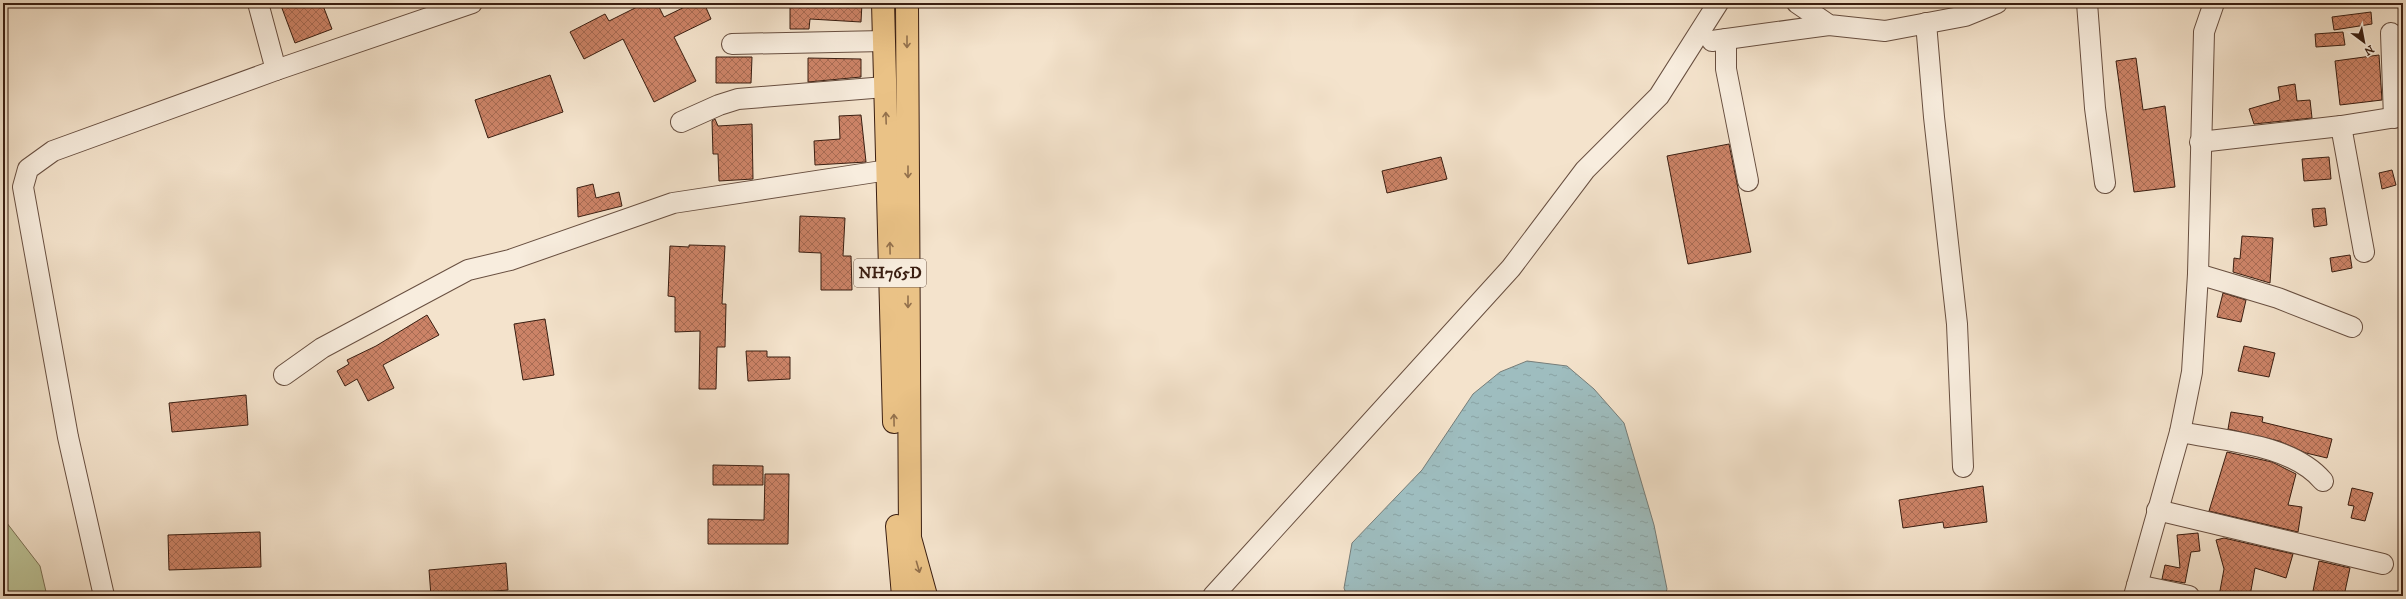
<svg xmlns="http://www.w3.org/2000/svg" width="2406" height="599" font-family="'IM FELL DW Pica',serif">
<defs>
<pattern id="water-ripples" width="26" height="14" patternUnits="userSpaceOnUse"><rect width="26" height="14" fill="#9ebdbf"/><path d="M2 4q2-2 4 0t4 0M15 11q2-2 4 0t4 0" fill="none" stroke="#89a2a3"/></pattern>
<pattern id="building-cross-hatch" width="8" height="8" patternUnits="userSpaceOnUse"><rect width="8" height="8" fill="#cc8367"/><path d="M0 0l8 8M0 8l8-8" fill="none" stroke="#a76b53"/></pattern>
</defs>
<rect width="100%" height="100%" fill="#f4e3cc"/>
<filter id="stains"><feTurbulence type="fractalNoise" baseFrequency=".005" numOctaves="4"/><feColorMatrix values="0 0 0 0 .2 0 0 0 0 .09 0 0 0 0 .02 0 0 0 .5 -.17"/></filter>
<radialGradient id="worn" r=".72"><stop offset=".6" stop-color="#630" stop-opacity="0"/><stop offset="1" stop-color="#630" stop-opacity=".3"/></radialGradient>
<!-- garden -->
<path fill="#bcc397" stroke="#7b7054" d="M3,518L40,566L47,596H3Z"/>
<!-- water -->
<path fill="url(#water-ripples)" stroke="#767d79" d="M1527,361L1567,366L1594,389L1624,423L1654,525L1667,589L1665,596H1347L1344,588L1352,543L1422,470L1473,394L1500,372Z"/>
<!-- building -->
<g fill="url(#building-cross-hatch)" stroke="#3a1e11">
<path d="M280,3H322L332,29L295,43Z"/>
<path d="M645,3H657L664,17L693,3H704L711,19L674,37L696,81L654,102L623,39L584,59L570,32L605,14L609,21Z"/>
<path d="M790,3H862L861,22L810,19L809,29H790Z"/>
<path d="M2371,12L2372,24L2334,30L2332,17Z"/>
<path d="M2343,32L2345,45L2316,47L2315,34Z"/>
<path d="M2379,55L2382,100L2340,105L2335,61Z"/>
<path d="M716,57H752L751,83H716Z"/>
<path d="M808,58L861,59V77L808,82Z"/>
<path d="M2136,58L2143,110L2165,106L2175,187L2134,192L2116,61Z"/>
<path d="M550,75L563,112L488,138L475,100Z"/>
<path d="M2295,84L2297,101L2310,100L2312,118L2254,124L2249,109L2280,100L2278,87Z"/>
<path d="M861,115L866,162L815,165L814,141L840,139L839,116Z"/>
<path d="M715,119L718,126L752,124L753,179L719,181L718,154H713L712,121Z"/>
<path d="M1729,144L1751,252L1688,264L1667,156Z"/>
<path d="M1441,157L1447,179L1387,193L1382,171Z"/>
<path d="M2329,157L2331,179L2304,181L2302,159Z"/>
<path d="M2392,170L2396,185L2382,189L2379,173Z"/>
<path d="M593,184L596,198L619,192L622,206L578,217L577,188Z"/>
<path d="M2325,208L2327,225L2314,227L2312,209Z"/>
<path d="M800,216L845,218L843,256H851L852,290H821V253L799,252Z"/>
<path d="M2242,236L2273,238L2270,283L2233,272L2234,258L2240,259Z"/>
<path d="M689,245L725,246L722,304H726L725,347H717L716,389H699L700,331L675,332V297L668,296L670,246L689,247Z"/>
<path d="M2350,255L2352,268L2332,272L2330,258Z"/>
<path d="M2223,293L2246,300L2241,322L2217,317Z"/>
<path d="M427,315L439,335L383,365L394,388L368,401L357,379L345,386L337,371L349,364L347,360L376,346Z"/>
<path d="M545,319L554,375L523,380L514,324Z"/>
<path d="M2244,346L2275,353L2269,377L2238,371Z"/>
<path d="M746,351H767V357H790V379L748,381Z"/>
<path d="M246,395L248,425L172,432L169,403Z"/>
<path d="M2231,412L2263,417L2262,422L2332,439L2327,458L2306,453L2279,441L2228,429Z"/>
<path d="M2227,452L2272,462L2296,474L2288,505L2302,507L2298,532L2209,511Z"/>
<path d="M713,465L763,466V485H713Z"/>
<path d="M765,474H789L788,544H708V519L764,520Z"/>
<path d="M1983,486L1987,522L1944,528L1943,522L1903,528L1899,500Z"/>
<path d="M2352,488L2373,493L2365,521L2351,518L2354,506L2348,505Z"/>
<path d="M260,532L261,567L169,570L168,535Z"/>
<path d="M2198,533L2200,551L2191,552L2185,583L2162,579L2165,565L2180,568L2177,535Z"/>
<path d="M2224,538L2293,554L2286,578L2255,568L2250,596H2219L2224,569L2216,540Z"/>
<path d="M2319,561L2350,568L2344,596H2312Z"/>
<path d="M506,563L508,590L431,596L429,570Z"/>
</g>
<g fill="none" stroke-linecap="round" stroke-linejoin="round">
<defs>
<g id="minor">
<path d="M258,3L276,70"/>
<path d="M1797,3L1829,25L1885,31L1965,16L1997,3"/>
<path d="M2087,3L2095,108L2105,183"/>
<path d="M1926,23L1934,117L1957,324L1963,467"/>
<path d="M2391,33L2394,118"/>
<path d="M1726,39V69L1748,181"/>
<path d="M1712,41L1829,25"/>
<path d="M732,44L884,41"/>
<path d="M681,122L719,105L738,99L885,87"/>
<path d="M2341,126L2364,252"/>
<path d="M2200,142L2341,126L2403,116"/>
<path d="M2198,274L2278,298L2352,327"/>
<path d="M284,375L322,348L468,270L510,260L673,203L888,170"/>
<path d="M2180,432C2225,441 2292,444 2323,481"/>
<path d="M2157,510L2383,564"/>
<path d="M2137,585L2189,596"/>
<path d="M104,596L68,437L23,187L28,169L53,151L276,70L472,3"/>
<path d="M1213,596L1511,268L1585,170L1659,96L1718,3"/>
<path d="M2134,596L2180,432L2192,372L2198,274L2204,32L2214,3"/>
</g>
<g id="trunk">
<path d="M883,3L894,422"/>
<path d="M907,3L910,538L926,596"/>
<path d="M897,526L903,596"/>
</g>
</defs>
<!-- minor casing -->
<use href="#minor" stroke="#684f40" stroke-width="22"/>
<!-- trunk casing -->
<use href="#trunk" stroke="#3a1e11" stroke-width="24"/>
<!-- minor -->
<use href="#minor" stroke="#f8edde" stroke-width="20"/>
<!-- trunk -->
<use href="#trunk" stroke="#eac286" stroke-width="22"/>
</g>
<!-- one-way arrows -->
<defs><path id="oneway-shaft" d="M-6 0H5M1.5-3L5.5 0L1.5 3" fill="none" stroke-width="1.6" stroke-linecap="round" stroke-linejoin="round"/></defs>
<g stroke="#92704c">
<use href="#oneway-shaft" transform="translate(907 42) rotate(90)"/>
<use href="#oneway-shaft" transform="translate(886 118) rotate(-92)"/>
<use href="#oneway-shaft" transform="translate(908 172) rotate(90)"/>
<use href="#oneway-shaft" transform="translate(890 248) rotate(-91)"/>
<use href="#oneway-shaft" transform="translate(908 302) rotate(90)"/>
<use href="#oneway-shaft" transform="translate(894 420) rotate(-91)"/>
<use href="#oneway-shaft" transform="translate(918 567) rotate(74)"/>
</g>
<g text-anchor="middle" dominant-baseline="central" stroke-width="3" stroke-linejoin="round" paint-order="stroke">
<!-- shield labels -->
<rect fill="#f8edde" stroke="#735c4e" stroke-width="1" x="854" y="259" width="72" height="28" rx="3"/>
<g font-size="16" font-weight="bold" fill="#3a1e11">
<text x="890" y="273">NH765D</text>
</g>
</g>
<!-- margin -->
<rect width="2406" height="599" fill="none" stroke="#f4e3cc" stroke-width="16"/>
<rect x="4" y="4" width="2398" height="591" fill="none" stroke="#3a1e11" stroke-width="2"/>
<rect x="8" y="8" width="2390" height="583" fill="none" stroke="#3a1e11"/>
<!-- north arrow -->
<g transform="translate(2364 42) rotate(148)" stroke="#f8edde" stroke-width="3" paint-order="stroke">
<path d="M0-3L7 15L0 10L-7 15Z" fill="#3a1e11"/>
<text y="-6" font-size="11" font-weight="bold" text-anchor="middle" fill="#3a1e11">N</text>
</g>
<rect width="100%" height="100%" filter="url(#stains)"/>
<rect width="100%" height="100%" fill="url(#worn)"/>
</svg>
